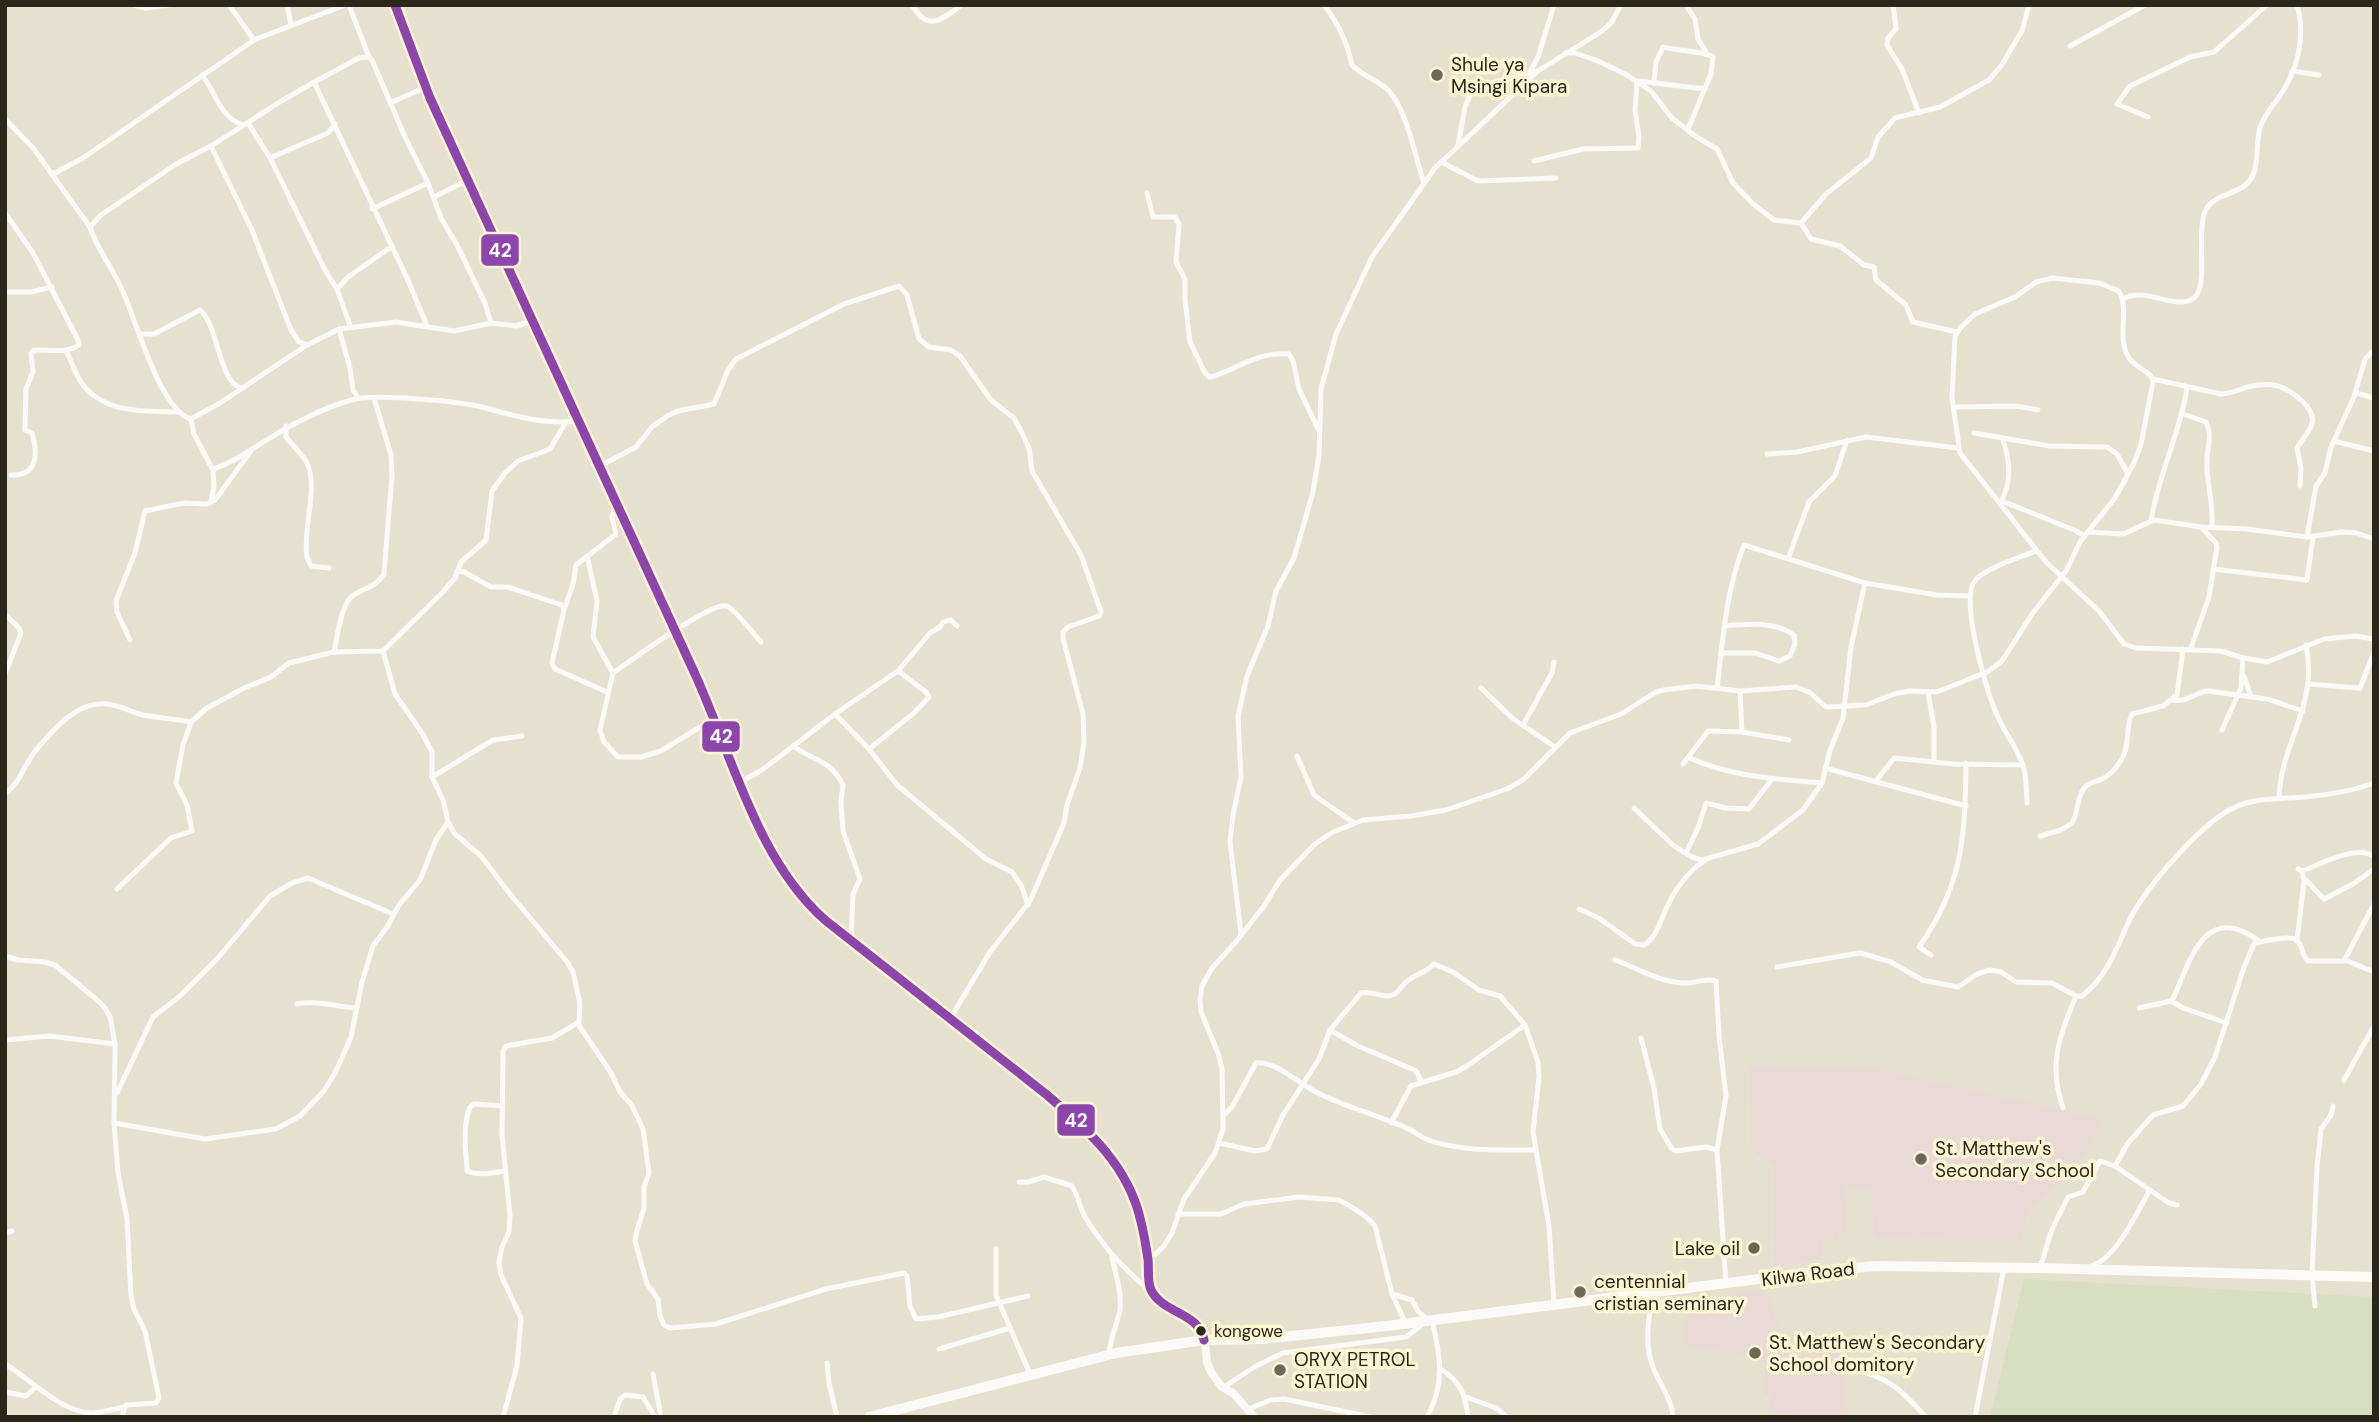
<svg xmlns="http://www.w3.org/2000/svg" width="2379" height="1422" font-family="'DM Sans',sans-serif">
<rect width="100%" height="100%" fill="#e6e1ce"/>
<!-- education -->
<g fill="#eadad7">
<path d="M1749,1067L1875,1069L2102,1119L2089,1147L2070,1174L2027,1212L2021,1241L1874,1237L1871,1191L1844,1185L1847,1231H1837L1838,1241H1823L1821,1259L1774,1267L1773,1168L1751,1150Z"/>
<path d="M1766,1290L1788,1357L1842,1351L1845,1417H1799L1769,1411L1771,1397L1763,1395L1766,1363L1758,1357L1683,1345L1687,1301Z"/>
</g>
<!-- green -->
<path fill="#d8dfc0" d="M2024,1279L2374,1297V1417H1990Z"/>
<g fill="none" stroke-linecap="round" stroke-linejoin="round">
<!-- street -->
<g stroke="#fbfaf8" stroke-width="5">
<path d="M134,5L146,8L168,5"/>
<path d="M229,5L254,40"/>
<path d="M287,5L291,25"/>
<path d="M349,5L369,57"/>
<path d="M912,5C928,33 942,19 962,5"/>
<path d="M1324,5C1339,24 1347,42 1352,65C1361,75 1377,80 1388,90C1407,109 1415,157 1424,183"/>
<path d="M1686,5L1695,19L1698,39L1707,54"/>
<path d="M1893,5L1896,29L1888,38L1887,45L1902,69L1919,113"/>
<path d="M2070,46L2145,5"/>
<path d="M1566,53H1575L1598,61L1627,75L1651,91L1672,118L1695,136L1717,149L1733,183L1752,203L1774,220L1801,223L1811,239L1840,246L1864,265L1874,267L1876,280L1906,305L1913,322L1957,332"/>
<path d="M2292,71L2319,75"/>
<path d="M1530,72L1538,57L1554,5"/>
<path d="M202,75C215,91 220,118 243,125"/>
<path d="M1638,81L1705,89"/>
<path d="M314,82L407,278L427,326"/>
<path d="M1654,83L1656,62L1663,47C1677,51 1703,51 1713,57L1711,74L1688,129"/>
<path d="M390,103L426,87"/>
<path d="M2148,117L2117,104L2130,86L2190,57L2214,52L2267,5"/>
<path d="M5,119L34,149L51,173H55L83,158L254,40L345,5"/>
<path d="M248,123L270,158L325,270L337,289L351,328"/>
<path d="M1458,145L1465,107L1472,90L1490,83L1538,71"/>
<path d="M211,146L252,230L291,330L299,342L307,345"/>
<path d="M270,158L328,133L335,124"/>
<path d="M1534,161L1583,149L1638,148L1639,137L1635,110L1637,83"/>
<path d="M1441,162L1478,181L1556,178"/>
<path d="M51,173L90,227"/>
<path d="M1147,193L1153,217H1175L1179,224L1176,262L1185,279V300L1190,342L1205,373L1210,377L1215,376C1239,367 1261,351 1289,354L1293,361L1299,389L1319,431"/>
<path d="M434,197L468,180"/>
<path d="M372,209L428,183"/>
<path d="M5,213L33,253L78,340L79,345C67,354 49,349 34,350L31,354L33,372L26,389L25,430L32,433C38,454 38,476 11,475"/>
<path d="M1801,223L1826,194L1871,158L1878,137L1895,118L1940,107L1989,80L2001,66L2022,31L2029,5"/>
<path d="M337,289L348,277L391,247"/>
<path d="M5,292H31L52,287"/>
<path d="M2123,299C2144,285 2178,313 2195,297C2208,285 2197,235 2204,214C2210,193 2239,196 2250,180C2260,167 2255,144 2260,128C2264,115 2272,107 2279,97C2298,70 2306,36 2297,5"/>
<path d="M491,323L485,303L457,245L441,218L428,183L405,137L372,60L369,57L359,58L318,80L283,100L211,146L176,164L101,215L90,227C97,250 115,271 124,294C136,321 161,412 191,419L220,403L307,345L339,329L396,322L454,331L491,323L516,326L532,321"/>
<path d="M339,329L350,368L353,390L358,398"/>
<path d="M140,334H154L200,310C219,326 218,381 241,388"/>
<path d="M66,351C72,361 75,375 83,385C106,414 146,411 179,412"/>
<path d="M2153,379L2221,394C2230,394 2238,390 2247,387C2271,381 2285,385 2302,401C2323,421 2308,430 2297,448L2301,468L2300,486"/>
<path d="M2356,393L2374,398"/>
<path d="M1953,407L2016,406L2038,410"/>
<path d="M2183,414L2206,422C2213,437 2207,446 2207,460C2206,483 2214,504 2212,527"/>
<path d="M191,419L194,434L213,470C221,465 229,463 236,459C275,435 310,411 355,399C378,394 453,401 478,406C513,415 540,425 577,421"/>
<path d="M286,426V437C292,445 302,453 307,463C319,489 302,529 307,557L311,566L329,568"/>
<path d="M1974,433L2049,446L2107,447L2117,454L2128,474"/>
<path d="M2334,441L2374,451"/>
<path d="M1767,454L1797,452L1866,437L1958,448"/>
<path d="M600,466L636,447L652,427L667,416L678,411L714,404L728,370L736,359L844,304L899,286L907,295L919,339L929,347L951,350L960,356L991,400L1014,418L1019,427L1029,448L1032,471L1081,555L1101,612L1099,616L1068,627L1063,632V638L1083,714L1084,742L1080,768L1067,805L1064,823L1030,901L990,952L950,1019"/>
<path d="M211,501L214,486L213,470"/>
<path d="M2002,501L2074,530L2085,536"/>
<path d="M2001,502C2012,481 2010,461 2003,440"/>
<path d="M2151,521C2158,475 2180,434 2187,388"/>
<path d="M2088,532L2123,534L2154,520L2201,527L2246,529L2307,537L2342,532L2356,533L2374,539"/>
<path d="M2307,537L2316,486L2325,473L2331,447L2354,397L2365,359L2374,350"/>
<path d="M587,556L597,601L593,637L613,673L600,730L604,742L618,757H641L661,751L700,727L714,738L722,735"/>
<path d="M1788,559L1809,502L1835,476L1847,440"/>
<path d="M2213,569L2307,580L2313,537"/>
<path d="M457,571L464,572L491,587H508L562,605L564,609"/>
<path d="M5,614L19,628L21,633L5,674"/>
<path d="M130,640L117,612L116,601L135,553L145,511L184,503L207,504L215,500L251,451"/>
<path d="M2191,648L2209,597L2217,547L2216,543L2202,528"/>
<path d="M383,651L395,694L422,733L432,752V777L443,800L448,822L455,834L481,856L510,894L568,963L573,972L580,1003L579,1022L552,1038L506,1046L503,1051L502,1135L510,1216L509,1232L502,1247L499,1263L501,1275L521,1318L517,1366L503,1417"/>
<path d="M334,652C337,638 341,606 351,597C362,588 376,588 384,574L392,475L391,455L374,398"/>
<path d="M1721,653H1755L1779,661L1790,656L1795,644L1794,635C1775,621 1747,624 1725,626"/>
<path d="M613,673C629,662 711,601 727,606C735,609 754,635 761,642"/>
<path d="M2244,676L2251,697"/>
<path d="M2308,684L2360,688L2374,652"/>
<path d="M1481,688L1512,718L1555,747"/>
<path d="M1717,688C1723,639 1726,590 1744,545L1865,583L1937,595L1969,596"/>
<path d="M1740,691L1742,732L1789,740"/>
<path d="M607,692L555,669L552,663L564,610L573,584L576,565L616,534L612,517L615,507"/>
<path d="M1928,692L1934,727V762"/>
<path d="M2173,700C2185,703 2196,692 2208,691L2267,699L2303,711"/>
<path d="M835,714L869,749L897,785L986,859L1012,872L1021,885L1028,905"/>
<path d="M1523,725L1552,673L1554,662"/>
<path d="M2222,730L2241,688L2243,658"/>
<path d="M793,746C812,760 831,760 843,785L841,802L843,831L860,879L853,894L851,942"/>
<path d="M869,749L914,713L929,697L926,692L898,671"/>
<path d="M1297,756L1314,795L1354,823"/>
<path d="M1688,757C1731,777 1775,779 1822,783"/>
<path d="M1683,764L1708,731L1742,732"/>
<path d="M1825,768L1966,806"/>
<path d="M432,777L493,740L522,736"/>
<path d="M742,781L762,770L835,714L898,671L930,633L940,627L943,622L951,620L957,626"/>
<path d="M1876,781L1894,758L1954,764L2023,765"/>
<path d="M5,794C21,782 24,764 36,750C53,730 78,700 107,704C119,705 131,712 143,715C159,718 175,719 191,722L207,708L244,688L271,677L289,663L334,652L383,651L443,592L455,578L461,562L486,540L492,491L505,473L518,461L550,449L566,422"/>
<path d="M2279,798C2281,742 2319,704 2306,645"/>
<path d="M2027,803C2026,791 2027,777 2023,765C2016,745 2001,728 1994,708C1985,684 1961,602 1974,582C1982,569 2021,557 2036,551"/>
<path d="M1634,808L1674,846L1692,857L1702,860L1758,844L1803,810L1822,783L1830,750L1843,718L1851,647L1865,583"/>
<path d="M2040,836L2061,830L2072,823C2079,812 2076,797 2085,787C2090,782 2095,782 2100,780C2110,776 2118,766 2123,757C2130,743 2125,728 2132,714L2163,706L2177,695L2183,649"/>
<path d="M1686,853L1698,828L1706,803L1726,808L1749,809L1772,779"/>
<path d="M2302,871C2319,865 2359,843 2374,857"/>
<path d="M2303,877L2324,899L2353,884L2374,869"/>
<path d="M117,889L171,838L192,831L187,805L176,783L183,745L191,722"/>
<path d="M1579,909L1599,918L1635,944L1644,945C1658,937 1661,917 1669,903C1676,888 1690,870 1704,861"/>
<path d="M1241,934L1230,842L1233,815L1241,777L1238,716L1247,676L1268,626L1276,591L1294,558L1313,492L1319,455L1321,389L1336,334L1372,257L1435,168L1538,71L1602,31L1611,23L1621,5"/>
<path d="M2297,941L2304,881L2302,871L2298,869"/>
<path d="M1931,955L1919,947C1963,885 1965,837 1966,763"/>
<path d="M5,956L18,960L45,962L55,965L96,999L105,1008L110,1017L115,1044L114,1123L118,1173L127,1219L131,1296L134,1309L145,1331L159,1398L156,1403L126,1405L123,1412V1417"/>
<path d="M1615,960C1638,968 1658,982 1684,983C1695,984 1706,977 1716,981L1719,1036L1726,1096L1717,1150L1726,1284"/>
<path d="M2345,960L2374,972"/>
<path d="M1777,967L1860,953L1891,962L1922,980L1958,987L1977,974L1990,970L2001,972L2016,982L2052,983L2076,996H2082C2107,977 2117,947 2130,919C2147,886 2199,826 2231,809C2255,797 2280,799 2305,797C2328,795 2352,791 2374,783"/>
<path d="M2171,1001L2183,1008L2227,1023"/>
<path d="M297,1004C317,1000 337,1007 357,1008"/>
<path d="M2139,1008L2171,1001L2174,997C2191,957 2206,902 2259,941"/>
<path d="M578,1024L611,1073L620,1092L631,1104L643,1129L649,1173L644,1187V1208L636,1234L635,1241L647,1284L658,1299L660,1316L664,1325L670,1328L716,1324L826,1289L904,1273L907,1276L910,1306L916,1319L938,1317L1028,1296"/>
<path d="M1330,1030L1356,1045L1414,1070L1417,1072L1421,1082"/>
<path d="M1641,1038L1654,1088L1660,1129L1672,1149L1676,1151L1706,1147L1717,1150"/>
<path d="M5,1040L49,1036L115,1044"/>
<path d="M2344,1080L2374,1026"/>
<path d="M117,1093L153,1017L180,996L217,959L270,896L292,883L308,878L393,914"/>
<path d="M502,1106L474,1104L470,1107C462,1127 466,1150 467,1171C479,1176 492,1173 505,1171"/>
<path d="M2063,1108C2048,1065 2059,1036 2076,996"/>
<path d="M1224,1115L1232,1107L1256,1063C1276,1061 1297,1082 1314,1091C1344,1107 1378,1115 1409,1129C1416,1133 1421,1137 1428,1140C1463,1152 1499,1150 1535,1150"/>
<path d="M114,1123L205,1139L276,1129L300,1116L324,1091L335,1073L351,1037L362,982L373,946L387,927L399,905L420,880L436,840L448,822"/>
<path d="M1391,1123L1411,1086L1456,1072L1467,1066L1525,1025"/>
<path d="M1219,1143L1255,1151L1267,1149L1283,1115L1319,1059L1330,1030L1361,993C1371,990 1379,997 1389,996C1398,995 1400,987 1406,982C1415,974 1426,973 1434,964L1453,972L1479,990L1500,996L1525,1025L1538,1062L1539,1077L1533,1132L1549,1226L1554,1304"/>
<path d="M2115,1166L2128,1143L2153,1115L2183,1106L2201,1084L2215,1057L2244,967L2254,944C2261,941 2290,935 2297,940C2303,945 2301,955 2308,961H2344L2374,904"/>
<path d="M1019,1182H1028L1044,1177L1072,1186C1078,1196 1080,1207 1085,1217C1103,1247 1125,1271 1152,1292"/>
<path d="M1178,1214H1221L1244,1204L1299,1197L1339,1200C1351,1206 1367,1216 1375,1226L1392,1294L1406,1324"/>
<path d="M5,1233L12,1231"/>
<path d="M996,1249V1295L1030,1374"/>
<path d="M1148,1261L1164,1246L1172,1233L1184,1199L1215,1153L1223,1129L1222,1069L1218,1053L1201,1012L1200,1000L1202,986L1212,968L1235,943L1264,906L1280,880L1315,844L1333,832L1363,820L1411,816L1446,810L1507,789L1523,780L1570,733L1621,714L1656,692L1664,690L1696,686L1740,691L1796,687L1809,692L1826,707L1866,705L1894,694L1910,691L1937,692L1987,672L2002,661L2032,614L2066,571L2080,542L2115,498L2134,463L2141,444L2153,382L2151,376C2145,370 2134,365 2129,358C2116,338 2130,311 2119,291L2099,283L2053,278L2036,282L2015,297L1975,314L1961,327L1955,336L1952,398L1960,453L2046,562L2099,611L2124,644L2136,648L2221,651L2243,658L2267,662L2324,639L2356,636L2374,639"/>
<path d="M2092,1266C2118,1256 2135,1215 2150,1190"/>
<path d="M2040,1268L2052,1229L2068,1197L2083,1192L2100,1161L2115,1166L2169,1203L2177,1205"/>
<path d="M1653,1291C1649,1318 1643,1344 1654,1370C1661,1386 1672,1399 1673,1417"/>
<path d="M2315,1306L2312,1275L2317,1167L2321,1129L2331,1115L2333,1106"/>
<path d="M939,1349L1010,1328"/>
<path d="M1109,1355C1110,1338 1117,1325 1120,1310C1122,1293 1116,1275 1112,1258"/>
<path d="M827,1363L829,1383L837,1417"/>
<path d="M5,1364C30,1379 61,1412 91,1413C101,1413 113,1409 124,1407"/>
<path d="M1848,1368C1889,1377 1898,1387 1926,1417"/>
<path d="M1441,1369C1461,1383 1465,1393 1468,1417"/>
<path d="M653,1374L661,1417"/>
<path d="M1224,1387L1256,1366L1283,1353L1406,1337L1428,1320L1418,1311L1412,1300L1392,1294"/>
<path d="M5,1392L26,1396L36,1387"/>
<path d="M1466,1397L1496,1408L1507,1417"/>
<path d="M1248,1409L1271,1400L1284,1399L1371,1417"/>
<path d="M614,1417L620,1399L625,1395L643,1397L655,1417"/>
<path d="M1427,1417C1446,1383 1440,1355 1432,1320"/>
<path d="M1975,1417L2004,1268"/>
</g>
<!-- secondary -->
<path stroke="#fbfaf8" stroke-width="8" d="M395,5L430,98L600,466C628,539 665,608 697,679C729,749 753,829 797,891C808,906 821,917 835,929L1047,1095L1078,1122L1119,1165L1130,1185L1140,1215L1152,1292L1164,1306L1200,1327L1204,1333L1207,1362L1211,1372L1221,1386L1234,1394L1254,1417"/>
<!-- highway -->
<path stroke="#fbfaf8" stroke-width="10" d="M869,1417L1116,1353L1204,1340L1262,1339L1387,1326L1829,1270L1877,1266L2040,1268L2374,1277"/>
<defs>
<path id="bus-1" d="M395,5L430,98C519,290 607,482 695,674C732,755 757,860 825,920L1047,1095C1088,1130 1129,1166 1141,1222C1144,1234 1146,1246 1148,1259C1149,1269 1147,1281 1151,1290C1163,1314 1199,1312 1204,1340"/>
</defs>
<!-- bus-1 casing -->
<use href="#bus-1" stroke="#fdf5d1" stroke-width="14"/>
<!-- bus-1 -->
<use href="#bus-1" stroke="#8e44ad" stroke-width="9"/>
</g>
<!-- markers -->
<g fill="#6c6758" stroke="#fdf5d1" stroke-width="2.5">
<circle cx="1437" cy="75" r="7"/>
<circle cx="1921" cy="1159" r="7"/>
<circle cx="1754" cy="1248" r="7"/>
<circle cx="1580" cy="1292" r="7"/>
<circle cx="1755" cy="1353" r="7"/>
<circle cx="1280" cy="1370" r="7"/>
</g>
<circle fill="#2a2619" stroke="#fdf5d1" stroke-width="2.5" cx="1201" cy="1331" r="6"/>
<g text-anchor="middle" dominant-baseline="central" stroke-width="7" stroke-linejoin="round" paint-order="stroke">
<!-- bus labels -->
<g font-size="17" fill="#2a2619" stroke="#fdf5d1" text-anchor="start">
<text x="1214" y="1331">kongowe</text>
</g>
<!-- poi labels -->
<g font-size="19" fill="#2a2619" stroke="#fdf5d1" text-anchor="start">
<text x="1451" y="64">Shule ya<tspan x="1451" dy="22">Msingi Kipara</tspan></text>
<text x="1935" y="1148">St. Matthew's<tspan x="1935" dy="22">Secondary School</tspan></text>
<text x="1740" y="1248" text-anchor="end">Lake oil</text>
<text x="1594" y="1281">centennial<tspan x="1594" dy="22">cristian seminary</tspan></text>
<text x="1769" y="1342">St. Matthew's Secondary<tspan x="1769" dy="22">School domitory</tspan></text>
<text x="1294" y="1359">ORYX PETROL<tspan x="1294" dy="22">STATION</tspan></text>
</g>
<!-- street labels -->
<g font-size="19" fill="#2a2619" stroke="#fdf5d1">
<text transform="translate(1808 1274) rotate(-7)">Kilwa Road</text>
</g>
</g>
<g stroke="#fdf5d1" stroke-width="2.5">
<rect x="480" y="233" width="40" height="34" rx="7" fill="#8e44ad"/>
<rect x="701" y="720" width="40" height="33" rx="7" fill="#8e44ad"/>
<rect x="1056" y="1103" width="40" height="34" rx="7" fill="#8e44ad"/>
</g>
<g font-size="19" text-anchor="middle" font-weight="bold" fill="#fff">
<text x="500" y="257">42</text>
<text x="721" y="743">42</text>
<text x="1076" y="1127">42</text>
</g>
<!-- border -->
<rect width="2379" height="1422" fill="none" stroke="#2a2619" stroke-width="14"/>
</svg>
